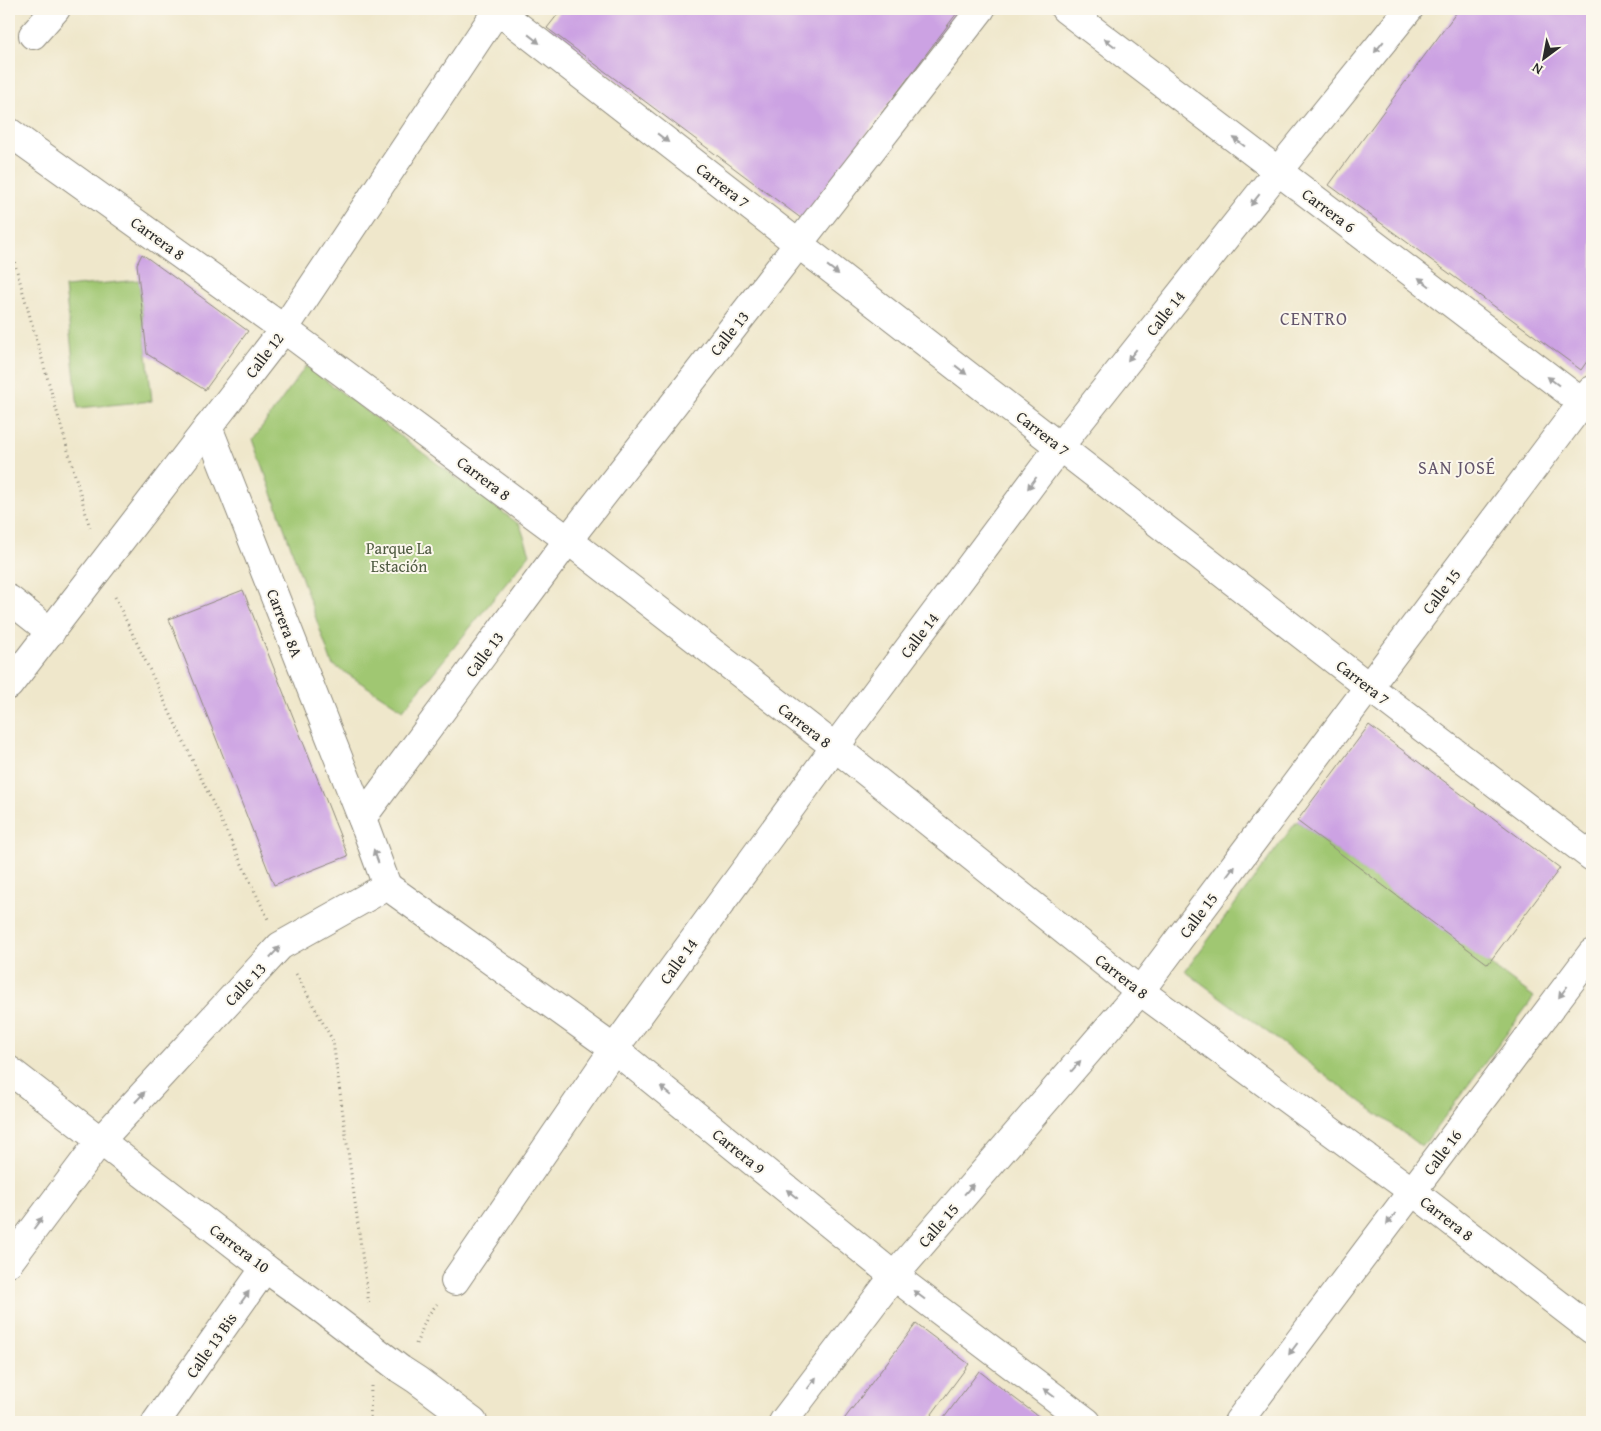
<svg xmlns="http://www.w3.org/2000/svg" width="1601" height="1431" font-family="'Gentium Book Plus',serif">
<rect width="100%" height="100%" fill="#fbf7ec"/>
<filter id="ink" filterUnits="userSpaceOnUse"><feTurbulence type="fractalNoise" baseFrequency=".02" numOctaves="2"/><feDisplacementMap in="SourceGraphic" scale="10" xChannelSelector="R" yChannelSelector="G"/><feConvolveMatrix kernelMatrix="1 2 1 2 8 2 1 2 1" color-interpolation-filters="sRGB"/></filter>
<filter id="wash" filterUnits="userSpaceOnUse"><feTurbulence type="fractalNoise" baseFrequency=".0096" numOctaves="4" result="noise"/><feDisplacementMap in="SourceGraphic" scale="20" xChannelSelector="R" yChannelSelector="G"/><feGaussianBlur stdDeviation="1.12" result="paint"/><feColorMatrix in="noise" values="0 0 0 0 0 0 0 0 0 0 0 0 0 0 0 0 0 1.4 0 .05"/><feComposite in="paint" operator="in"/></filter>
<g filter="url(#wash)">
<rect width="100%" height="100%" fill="#efe7cb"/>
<!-- green -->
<g fill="#a0c772" stroke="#66794e">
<path d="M139,280L152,401L78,408L65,287Z"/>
<path d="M306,366L520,525L530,554L403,710L332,664L253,439Z"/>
<path d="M1297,821L1534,997L1422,1147L1185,971Z"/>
</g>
<g id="blocks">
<!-- building -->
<g fill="#cca2e3">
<path d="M562,9H960L802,219L547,28Z"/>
<path d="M1459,9H1592V354L1581,370L1329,185Z"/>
<path d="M142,254L248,331L205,390L147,354L137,264Z"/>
<path d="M243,590L348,856L274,885L169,619Z"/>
<path d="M1369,725L1560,868L1488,964L1297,821Z"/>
<path d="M916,1324L969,1364L926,1422H842Z"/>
<path d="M979,1371L1013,1397L1046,1422H941Z"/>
</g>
</g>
</g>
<g filter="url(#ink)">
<use href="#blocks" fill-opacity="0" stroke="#8d897b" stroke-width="1"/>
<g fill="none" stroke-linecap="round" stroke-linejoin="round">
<defs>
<g id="minor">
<path d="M33,35L56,9"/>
<path d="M9,132L284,329L568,540L835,747L1140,991L1412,1191L1592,1330"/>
<path d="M208,427L362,818"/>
<path d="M9,599L51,632"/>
<path d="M9,685L284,329L498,9"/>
<path d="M387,886L614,1049L894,1276L1087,1422"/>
<path d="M9,1070L265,1268L319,1307"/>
<path d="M9,1262L100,1141L280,946L387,886L362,818L568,540L981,9"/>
<path d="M455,1281L614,1049L835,747L1060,446L1278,171L1409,9"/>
<path d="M400,1369L417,1380L473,1422"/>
<path d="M156,1422L265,1268"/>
<path d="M783,1422L894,1276L1140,991L1592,390"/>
<path d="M1238,1422L1592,953"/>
</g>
<g id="major">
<path d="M496,9L1369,687L1592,857"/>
<path d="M1065,9L1592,410"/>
</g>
</defs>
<!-- minor casing -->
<use href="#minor" stroke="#8d897b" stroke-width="30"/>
<!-- major casing -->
<use href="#major" stroke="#8d897b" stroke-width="30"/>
<!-- path -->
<g stroke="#8d897b" stroke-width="3" stroke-dasharray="1 4" stroke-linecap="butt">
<path d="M9,243L90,528"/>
<path d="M115,597L268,919"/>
<path d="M296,974L333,1041L369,1305"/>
<path d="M416,1344L428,1315L437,1304"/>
<path d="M370,1422L371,1386"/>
</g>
<!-- minor -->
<use href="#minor" stroke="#fff" stroke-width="28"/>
<!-- major -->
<use href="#major" stroke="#fff" stroke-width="28"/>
<defs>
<path id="minor-bridge" d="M319,1307L400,1369"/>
</defs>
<!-- minor-bridge casing -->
<use href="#minor-bridge" stroke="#8d897b" stroke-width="30" stroke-linecap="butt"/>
<!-- minor-bridge -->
<use href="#minor-bridge" stroke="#fff" stroke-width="28"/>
</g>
<!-- one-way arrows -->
<defs><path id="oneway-solid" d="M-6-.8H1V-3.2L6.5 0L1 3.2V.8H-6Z" transform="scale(1.25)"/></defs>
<g fill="#a0a0a0">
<use href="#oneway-solid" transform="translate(534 39) rotate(38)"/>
<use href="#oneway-solid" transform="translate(1110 43) rotate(-143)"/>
<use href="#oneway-solid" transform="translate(1379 47) rotate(129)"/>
<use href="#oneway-solid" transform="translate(663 138) rotate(38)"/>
<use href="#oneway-solid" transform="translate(1239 142) rotate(-143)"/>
<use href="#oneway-solid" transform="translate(1255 200) rotate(128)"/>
<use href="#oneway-solid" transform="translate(833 270) rotate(38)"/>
<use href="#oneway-solid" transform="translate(1424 282) rotate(-143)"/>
<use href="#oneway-solid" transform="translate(1132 355) rotate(128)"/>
<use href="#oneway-solid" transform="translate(961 370) rotate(38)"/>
<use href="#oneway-solid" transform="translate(1553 381) rotate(-143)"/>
<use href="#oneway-solid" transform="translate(1032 483) rotate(127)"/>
<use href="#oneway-solid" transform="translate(376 856) rotate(-110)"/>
<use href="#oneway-solid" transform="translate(1231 871) rotate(-53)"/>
<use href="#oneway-solid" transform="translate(275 952) rotate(-47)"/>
<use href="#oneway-solid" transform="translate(1563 992) rotate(127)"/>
<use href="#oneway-solid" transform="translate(1076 1066) rotate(-49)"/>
<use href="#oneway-solid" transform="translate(666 1091) rotate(-141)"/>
<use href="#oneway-solid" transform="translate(140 1097) rotate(-47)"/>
<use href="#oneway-solid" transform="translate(969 1189) rotate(-49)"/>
<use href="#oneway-solid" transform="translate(792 1194) rotate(-141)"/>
<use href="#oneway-solid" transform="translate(1391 1219) rotate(127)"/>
<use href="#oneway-solid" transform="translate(38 1223) rotate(-53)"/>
<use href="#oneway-solid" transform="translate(919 1295) rotate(-143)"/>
<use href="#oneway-solid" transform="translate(245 1297) rotate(-55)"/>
<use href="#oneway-solid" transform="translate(1293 1349) rotate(127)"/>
<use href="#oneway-solid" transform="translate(812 1383) rotate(-53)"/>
<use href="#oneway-solid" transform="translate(1049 1393) rotate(-143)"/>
</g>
</g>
<g text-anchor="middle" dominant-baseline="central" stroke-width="4" stroke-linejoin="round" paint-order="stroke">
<!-- street labels -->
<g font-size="16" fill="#2b2b2b" stroke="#fbf7ec">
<text transform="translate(723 185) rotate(38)">Carrera 7</text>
<text transform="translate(1329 210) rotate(37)">Carrera 6</text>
<text transform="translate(158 238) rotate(36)">Carrera 8</text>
<text transform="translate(1165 313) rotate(-52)">Calle 14</text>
<text transform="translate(729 333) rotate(-52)">Calle 13</text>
<text transform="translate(264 355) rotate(-53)">Calle 12</text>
<text transform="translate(1043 433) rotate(38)">Carrera 7</text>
<text transform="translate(484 478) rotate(37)">Carrera 8</text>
<text transform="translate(1441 591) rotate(-53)">Calle 15</text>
<text transform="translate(285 623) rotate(69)">Carrera 8A</text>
<text transform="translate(919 635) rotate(-53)">Calle 14</text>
<text transform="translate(484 654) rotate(-53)">Calle 13</text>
<text transform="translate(1363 682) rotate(38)">Carrera 7</text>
<text transform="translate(805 725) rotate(38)">Carrera 8</text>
<text transform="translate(1198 915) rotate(-53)">Calle 15</text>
<text transform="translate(678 961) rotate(-54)">Calle 14</text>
<text transform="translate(1122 976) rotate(38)">Carrera 8</text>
<text transform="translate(245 984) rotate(-47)">Calle 13</text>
<text transform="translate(739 1151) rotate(39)">Carrera 9</text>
<text transform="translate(1442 1152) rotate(-53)">Calle 16</text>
<text transform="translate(1447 1218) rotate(38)">Carrera 8</text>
<text transform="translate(938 1225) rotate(-49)">Calle 15</text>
<text transform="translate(240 1248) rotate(37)">Carrera 10</text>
<text transform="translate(211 1345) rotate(-55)">Calle 13 Bis</text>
</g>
<!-- park labels -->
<g font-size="16" fill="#4e5a40" stroke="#fbf7ec">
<text x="399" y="548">Parque La<tspan x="399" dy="18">Estación</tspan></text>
</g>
<!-- neighbourhood labels -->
<g font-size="18" letter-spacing="1" fill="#63556b" stroke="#fbf7ec">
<text x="1314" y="318">CENTRO</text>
<text x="1457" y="467">SAN JOSÉ</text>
</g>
</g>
<!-- margin -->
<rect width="1601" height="1431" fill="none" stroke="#fbf7ec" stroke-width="30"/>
<!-- north arrow -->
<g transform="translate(1544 58) rotate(212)" stroke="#fbf7ec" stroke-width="4" paint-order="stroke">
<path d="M0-4L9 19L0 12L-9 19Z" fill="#2b2b2b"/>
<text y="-8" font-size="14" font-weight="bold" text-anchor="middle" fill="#2b2b2b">N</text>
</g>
</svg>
